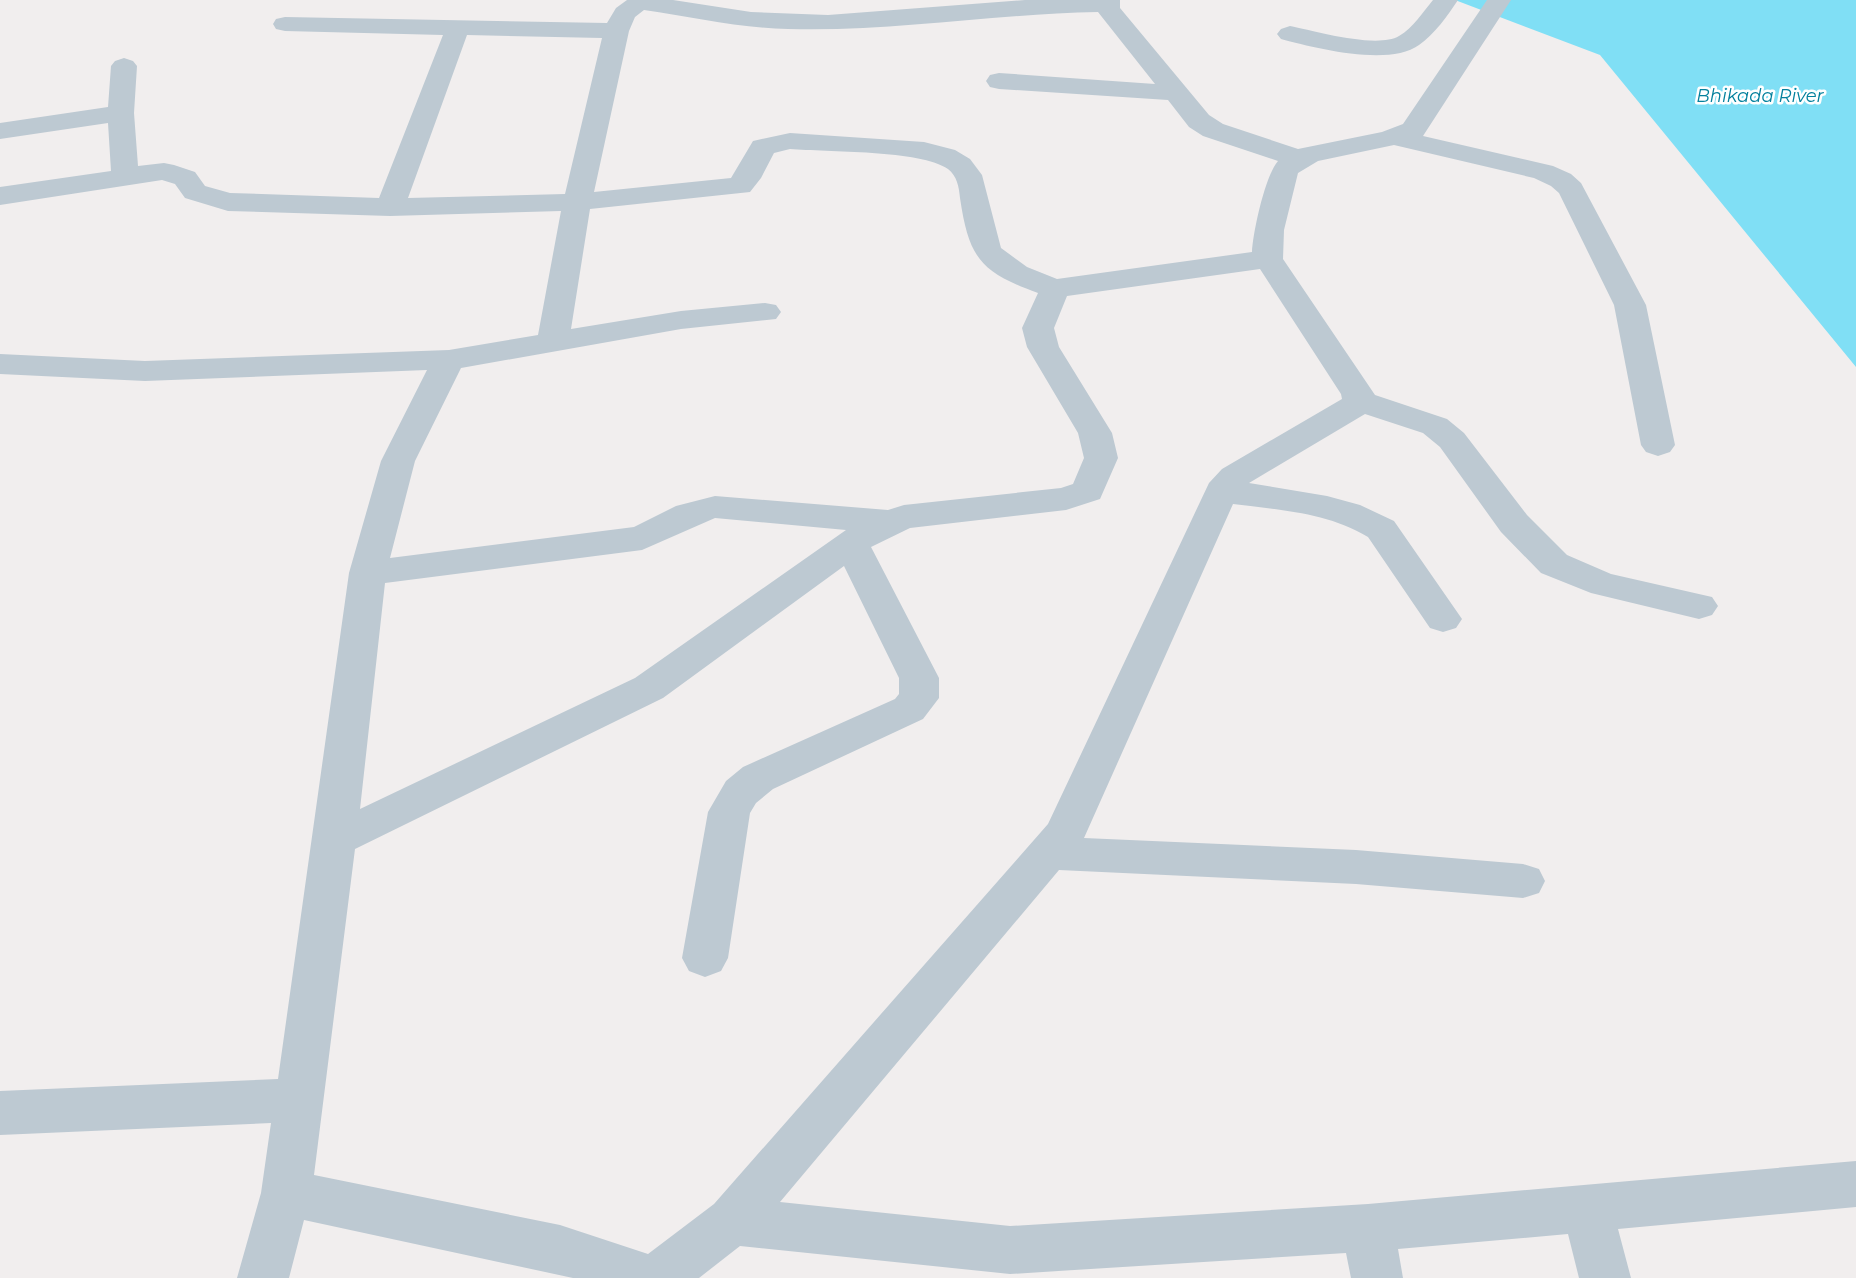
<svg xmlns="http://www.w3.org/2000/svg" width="1856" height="1278" font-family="Montserrat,sans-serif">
<rect width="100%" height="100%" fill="#f1eeee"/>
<!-- water -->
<path fill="#80dff5" d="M1455,0H1856V367L1600,55Z"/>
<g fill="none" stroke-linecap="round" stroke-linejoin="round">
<!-- minor -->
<g fill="#bdc9d2" fill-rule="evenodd">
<path d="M627,0H673L751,12L828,15L1025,0H1120V8L1209,115L1223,124L1298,149L1382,132L1403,124L1487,0H1511L1423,136L1553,166L1571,174L1581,183L1646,305L1675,445L1670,452L1658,456L1646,452L1641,445L1614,305L1559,193L1551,186L1534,178L1394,145L1318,161L1298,173L1284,230L1283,259L1375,395L1447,419L1464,433L1527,515L1567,555L1611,574L1712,597L1718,606L1712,615L1699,619L1591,593L1541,573L1501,532L1440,447L1423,433L1365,414L1249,483L1327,496L1360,505L1394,521L1462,619L1456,628L1443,632L1430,628L1368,537C1327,512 1279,510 1233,504L1084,838L1356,850L1523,864L1539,869L1545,881L1539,893L1523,898L1356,884L1059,870L780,1202L1010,1226L1368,1204L1856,1161V1207L1618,1229L1631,1278H1579L1568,1234L1398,1249L1403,1278H1351L1346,1253L1010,1274L740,1246L699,1278H573L304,1220L289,1278H237L261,1193L271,1123L0,1135V1091L278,1079L349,573L381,461L427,370L145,381L0,374V354L145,361L449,350L538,335L561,211L390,216L228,211L185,198L175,184L162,180L0,205V187L111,171L108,123L0,139V123L108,107L111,66L115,61L124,58L133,61L137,66L134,113L138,166L164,163L174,165L195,172L205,186L230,193L379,198L443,35L285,31L276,29L273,24L276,19L285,17L607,23L616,8ZM644,10C692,17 739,28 788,29C891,32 994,14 1098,12L1155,84L999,73L990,75L986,81L990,87L999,89L1168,100L1189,127L1203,136L1278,161C1265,176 1253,232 1252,252L1057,279L1027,267L1001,248L982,175L970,159L955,150L924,142L790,133L753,141L731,178L594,192L629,31L635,17ZM467,35L602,38L565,194L408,198ZM790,149C826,152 921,150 948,169C957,176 959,187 960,198C969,258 980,272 1038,293L1022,328L1027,347L1078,433L1084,458L1073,484L1061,488L904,505L888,510L715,496L676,506L634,527L390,558L415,461L461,368L681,329L776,319L781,312L776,305L765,303L681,311L571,329L590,209L750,192L761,178L774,153ZM1260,269L1341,394L1342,399L1222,469L1209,483L1048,824L714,1204L648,1254L560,1225L314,1175L355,849L663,698L844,566L899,678V694L895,699L743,767L726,781L708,812L682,958L689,971L705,977L721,971L728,958L750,813L756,803L773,789L923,719L939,698V678L871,547L910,528L1066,510L1100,499L1118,458L1112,433L1059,347L1054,328L1067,296ZM715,518L846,530L635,678L360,809L385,583L642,550Z"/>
<path d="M1433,0H1458C1448,15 1434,35 1419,45C1389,67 1315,48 1281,39L1277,34L1281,29L1290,26C1315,31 1377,49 1399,36C1413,28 1423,12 1433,0Z"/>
</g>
</g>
<g text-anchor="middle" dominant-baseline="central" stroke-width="5" stroke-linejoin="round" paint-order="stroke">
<!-- far-water labels -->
<g font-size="18" font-style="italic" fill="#03809d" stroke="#fff">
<text x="1760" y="96">Bhikada River</text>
</g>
</g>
</svg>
